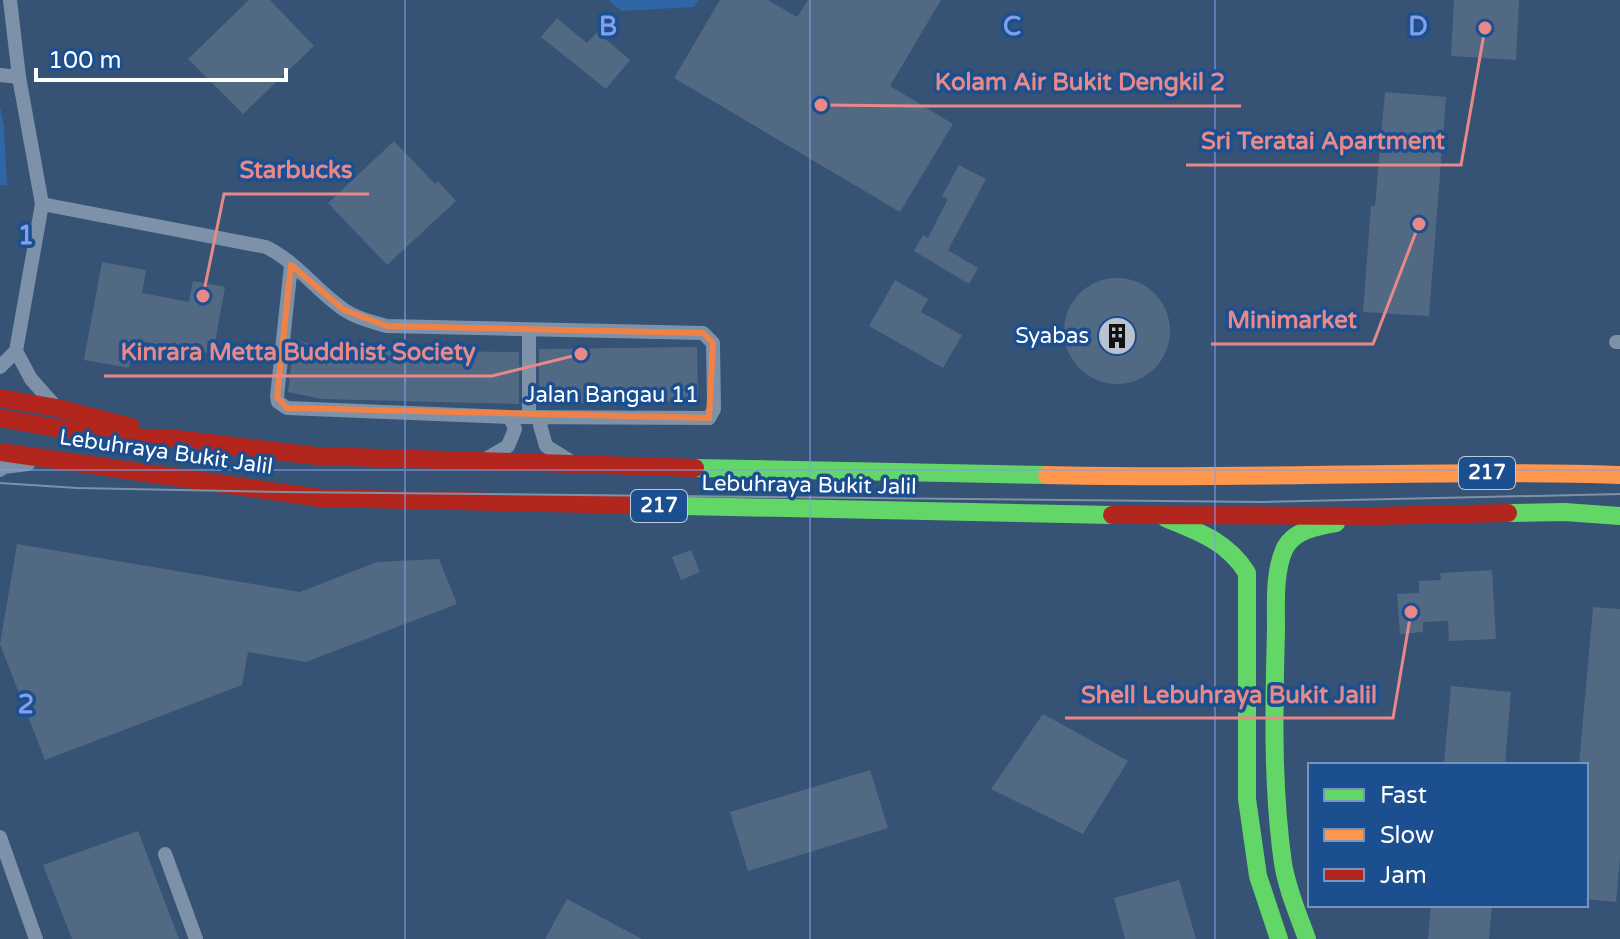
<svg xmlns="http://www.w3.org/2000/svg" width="1620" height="939" font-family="'Varela Round',sans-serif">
<rect width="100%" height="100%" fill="#365274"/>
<!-- green -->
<g fill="#2f66a5">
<path d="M609,0H699L694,7L621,11Z"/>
<path d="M0,106L4,126L7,185H0Z"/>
</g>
<!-- building -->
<g fill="#526984">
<path d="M249,0H270L314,46L243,114L188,59Z"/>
<path d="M720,0H768L797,17L808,0H941L890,86L953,124L900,212L674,78Z"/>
<path d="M1454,0H1519L1516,60L1451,56Z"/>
<path d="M557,18L587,43L597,32L630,60L606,89L541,37Z"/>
<path d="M1385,92L1446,97L1429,316L1363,312L1371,206H1375Z"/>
<path d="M394,141L435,184L438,181L456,201L387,265L328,203Z"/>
<path d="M959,165L986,179L948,250L978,268L969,284L914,251L923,235L928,238L948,199L942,196Z"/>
<path d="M102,262L146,270L142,293L189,302L193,281L225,287L213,354L134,340L129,368L84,360Z"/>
<circle cx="1117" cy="331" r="53"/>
<path d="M895,280L928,299L921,312L962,335L943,368L869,326Z"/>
<path d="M294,341L351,350L519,352V404L322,399L288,392Z"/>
<path d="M697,347L698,401L539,404V349Z"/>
<path d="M17,544L300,592L377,562L439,559L457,604L306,662L248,652L242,685L45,760L0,644Z"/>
<path d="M691,550L700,572L681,580L672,557Z"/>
<path d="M1492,570L1496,639L1449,641L1448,621L1423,622V632L1400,634L1397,594L1419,593V581L1441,580L1440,573Z"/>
<path d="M1593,607L1620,609V858L1616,902L1586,899V765H1579Z"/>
<path d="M1451,686L1511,692L1505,765H1444Z"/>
<path d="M1043,714L1128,761L1083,834L991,789Z"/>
<path d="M870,770L888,828L748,871L730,812Z"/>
<path d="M138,831L179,939H72L43,865Z"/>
<path d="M1179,880L1196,939H1125L1114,898Z"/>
<path d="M567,899L642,939H545Z"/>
<path d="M1431,905H1492L1489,939H1428Z"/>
</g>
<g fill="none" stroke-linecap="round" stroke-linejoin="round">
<!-- street -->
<g stroke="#7d92a8" stroke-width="14">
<path d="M0,75L19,77"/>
<path d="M42,204L266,247C297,262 317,292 346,311C358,319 373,322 387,326L703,333L713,343L714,409L709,418L510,417L287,408L278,402L277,397L291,265"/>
<path d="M529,330V417"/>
<path d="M1616,342H1620"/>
<path d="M16,351L31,379L55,406"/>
<path d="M0,367L16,351L42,204L19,77L10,0"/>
<path d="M544,417L540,425L546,446L570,461"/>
<path d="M484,460L508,446L515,429L510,417"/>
<path d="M0,470L4,467L28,464"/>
<path d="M0,837L36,939"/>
<path d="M165,854L196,939"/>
</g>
<!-- fast -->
<g stroke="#63d668" stroke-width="18">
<path d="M695,468L1047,475"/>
<path d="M638,505L1112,515"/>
<path d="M1508,513L1565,512L1620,516"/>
<path d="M1165,518C1198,531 1228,542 1247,573V799L1258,876L1279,939"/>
<path d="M1307,939C1298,914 1287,889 1283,863C1272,787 1274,706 1276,629C1276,605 1274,573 1284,550C1292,531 1317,526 1336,523"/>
</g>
<!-- slow -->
<path stroke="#ff974d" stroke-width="18" d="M1047,475C1238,480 1429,469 1620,475"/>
<!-- jam -->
<g stroke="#b3261e" stroke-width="18">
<path d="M0,398L57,408L131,427"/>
<path d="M0,418L101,436L176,439L317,456L695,468"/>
<path d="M0,452L320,498L638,505"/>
<path d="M1112,515L1376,516L1508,513"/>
</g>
<!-- tram -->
<path stroke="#7e92a7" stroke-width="2" d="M0,483L77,488L281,492L1263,502L1620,494"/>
</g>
<!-- marked area -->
<path fill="none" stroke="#ee8249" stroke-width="6" stroke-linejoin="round" d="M291,265L344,310L387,326L703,333L713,343L709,418L287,408L277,397Z"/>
<!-- grid -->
<path fill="none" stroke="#839eea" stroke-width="2" stroke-opacity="0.55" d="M405,0V939M810,0V939M1215,0V939M0,470H1620"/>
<!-- icons -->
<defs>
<symbol id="building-disc" viewBox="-11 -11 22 22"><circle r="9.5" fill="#b9c2ce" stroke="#1b4f8f"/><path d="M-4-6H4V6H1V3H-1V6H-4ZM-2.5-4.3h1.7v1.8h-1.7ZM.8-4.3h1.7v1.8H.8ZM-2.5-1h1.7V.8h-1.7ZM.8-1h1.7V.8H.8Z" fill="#111"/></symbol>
</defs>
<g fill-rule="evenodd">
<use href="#building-disc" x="1095" y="314" width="44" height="44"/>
</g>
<g text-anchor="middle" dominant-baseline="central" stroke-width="7" stroke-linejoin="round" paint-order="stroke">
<!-- shield labels -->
<g fill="#1b4f8f" stroke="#bbcadd" stroke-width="2">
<rect x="1459" y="457" width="56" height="32" rx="6"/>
<rect x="631" y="490" width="56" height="32" rx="6"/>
</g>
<g font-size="20" font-weight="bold" fill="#fff">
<text x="1487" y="473">217</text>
<text x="659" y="506">217</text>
</g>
<!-- poi labels -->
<g font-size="22" fill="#fff" stroke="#1b4f8f" text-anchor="end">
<text x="1089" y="336">Syabas</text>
</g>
<!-- street labels -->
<g font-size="22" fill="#fff" stroke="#1b4f8f">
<text x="612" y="395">Jalan Bangau 11</text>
<text transform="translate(166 452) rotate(8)">Lebuhraya Bukit Jalil</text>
<text transform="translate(809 485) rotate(1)">Lebuhraya Bukit Jalil</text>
</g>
</g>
<g font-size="26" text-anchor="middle" font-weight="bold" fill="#839eea" stroke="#1b4f8f" stroke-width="7" stroke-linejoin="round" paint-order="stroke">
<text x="608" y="35">B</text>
<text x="1012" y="35">C</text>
<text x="1418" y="35">D</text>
<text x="26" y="244">1</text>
<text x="26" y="713">2</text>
</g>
<!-- callouts -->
<path fill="none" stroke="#e88989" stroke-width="3" d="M821 105L919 106H1241M1485 28L1461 165H1186M203 296L224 194H369M1419 224L1373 344H1211M581 354L492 376H104M1411 612L1393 718H1065"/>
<g fill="#e88989" stroke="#1b4f8f" stroke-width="3">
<circle cx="821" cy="105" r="8"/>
<circle cx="1485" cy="28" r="8"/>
<circle cx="203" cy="296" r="8"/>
<circle cx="1419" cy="224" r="8"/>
<circle cx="581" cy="354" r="8"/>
<circle cx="1411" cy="612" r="8"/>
</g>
<g font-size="24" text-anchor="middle" font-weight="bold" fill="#e88989" stroke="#1b4f8f" stroke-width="7" stroke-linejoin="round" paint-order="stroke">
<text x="1080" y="90">Kolam Air Bukit Dengkil 2</text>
<text x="1323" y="149">Sri Teratai Apartment</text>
<text x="296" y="178">Starbucks</text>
<text x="1292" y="328">Minimarket</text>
<text x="298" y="360">Kinrara Metta Buddhist Society</text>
<text x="1229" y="703">Shell Lebuhraya Bukit Jalil</text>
</g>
<!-- legend -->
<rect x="1308" y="763" width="280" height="144" fill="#1b4f8f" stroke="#7695bc" stroke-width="2"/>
<rect x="1324" y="789" width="40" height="12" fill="#63d668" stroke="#7695bc" stroke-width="2"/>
<text x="1380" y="803" font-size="24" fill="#ffffff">Fast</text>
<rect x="1324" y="829" width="40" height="12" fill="#ff974d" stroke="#7695bc" stroke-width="2"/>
<text x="1380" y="843" font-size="24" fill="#ffffff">Slow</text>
<rect x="1324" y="869" width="40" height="12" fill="#b3261e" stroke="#7695bc" stroke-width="2"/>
<text x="1380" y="883" font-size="24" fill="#ffffff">Jam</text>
<!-- scale -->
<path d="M36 68v12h250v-12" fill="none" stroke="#ffffff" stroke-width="4"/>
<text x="48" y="68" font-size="24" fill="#ffffff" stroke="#1b4f8f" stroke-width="6" paint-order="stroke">100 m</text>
</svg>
